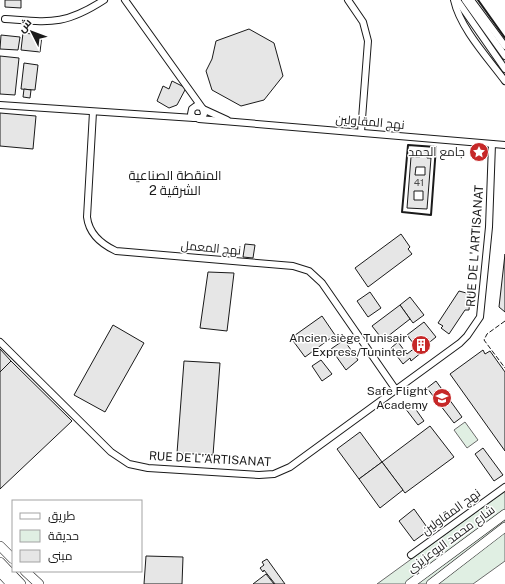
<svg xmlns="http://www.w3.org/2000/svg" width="505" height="584" font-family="'Public Sans',Cairo,sans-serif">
<rect width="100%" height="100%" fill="#fff"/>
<!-- green -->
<g fill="#e0efe3" stroke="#6a6a6a">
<path d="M465,422L478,440L467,448L454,430Z"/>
<path d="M505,491V561L473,584H377Z"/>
</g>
<!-- building -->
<g fill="#e6e6e6" stroke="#1a1a1a" fill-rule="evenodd">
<path d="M5,0H21V8L5,7Z"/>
<path d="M249,29L274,43L283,76L264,100L241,106L212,90L206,71L212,59L216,41Z"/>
<path d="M23,33L42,35L40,52L21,50Z"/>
<path d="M1,35L20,37L18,50L0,49Z"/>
<path d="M0,56L19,58L15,95L0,94Z"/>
<path d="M24,63L38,65L35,90L21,89Z"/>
<path d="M172,81L186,88L177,105L169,108L157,101L163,86L169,89Z"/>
<path d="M24,89L31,90L30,98L23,97Z"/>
<path d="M0,113L36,116L33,149L0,146Z"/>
<path d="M421,151L427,152V158H431L427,209L407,208L411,157H420ZM416,167H425V175H415ZM414,191H423V200H414Z"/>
<path d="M401,234L410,247L408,249L412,254L368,287L355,268Z"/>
<path d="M245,244L255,245L253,258L243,257Z"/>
<path d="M505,254V312L499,307Z"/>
<path d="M208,272L234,273L227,331L200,328Z"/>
<path d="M459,291L470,294L469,310H465L449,334L441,328L443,326L438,323Z"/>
<path d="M370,292L381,308L368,317L357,301Z"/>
<path d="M410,297L424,315L413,323L400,305Z"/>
<path d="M400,305L410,319L383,340L372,326Z"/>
<path d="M322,316L335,335L305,357L291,338Z"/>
<path d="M424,322L436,337L420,350L422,352L411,361L410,358L403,364L391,348L398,342L407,354L416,347L407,335Z"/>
<path d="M113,325L144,343L105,412L74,395Z"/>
<path d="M344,340L358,360L346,370L331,349Z"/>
<path d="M0,349L11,361L0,372Z"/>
<path d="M483,350L485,354L490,351L505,372V451L450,374Z"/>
<path d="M321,360L332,374L322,381L312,366Z"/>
<path d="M11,361L72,421L0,489V372Z"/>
<path d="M184,361L220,363L213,455L177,453Z"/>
<path d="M436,381L462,417L454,423L427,388Z"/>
<path d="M412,404L424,421L418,425L405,408Z"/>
<path d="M430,426L454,457L405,493L382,462Z"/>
<path d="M360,432L382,462L359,479L337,449Z"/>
<path d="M483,448L503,475L494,481L475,454Z"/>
<path d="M382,462L403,490L380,508L359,479Z"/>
<path d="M414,509L429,530L414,541L399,521Z"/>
<path d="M146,556L183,557L182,584H144Z"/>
<path d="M267,559L285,584H275L264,570L263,572L260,568L264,565L262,562Z"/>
<path d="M266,574L274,584H253Z"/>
</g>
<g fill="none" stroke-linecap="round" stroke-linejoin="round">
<defs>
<g id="minor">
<path d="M125,0L203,109L204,114L202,118H194L191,114L192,109L196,106L201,107"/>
<path d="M348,0L363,22L368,41L361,132"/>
<path d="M454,0C460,28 488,58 505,81"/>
<path d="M457,0L505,69"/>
<path d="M465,0L505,56"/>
<path d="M471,0L505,46"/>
<path d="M5,19C49,22 64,26 104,0"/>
<path d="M0,105L194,118"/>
<path d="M203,109L227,120"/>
<path d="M93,112L87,217C89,234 101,244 116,251L293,266L309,271L322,283L396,390"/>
<path d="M199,119L505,145"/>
<path d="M0,342L111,452L129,464L148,468L259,475L274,474L290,467L460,343L467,336L480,317L489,227L492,144"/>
<path d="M411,555L505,487"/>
</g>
<g id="highway">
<path d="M0,546L13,559"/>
<path d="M0,562L21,584"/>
<path d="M25,571L39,584"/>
<path d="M0,572L11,584"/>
<path d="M410,584L505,514"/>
<path d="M431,584L505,527"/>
</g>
</defs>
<!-- minor casing -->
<use href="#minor" stroke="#1a1a1a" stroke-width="8"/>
<!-- highway casing -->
<use href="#highway" stroke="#1a1a1a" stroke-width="10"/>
<!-- minor -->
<use href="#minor" stroke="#fff" stroke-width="6"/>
<!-- highway -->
<use href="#highway" stroke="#fff" stroke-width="9"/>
<!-- fence -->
<path stroke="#1a1a1a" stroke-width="1" stroke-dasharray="5 2" stroke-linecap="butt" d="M505,321L487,334L484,340L505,368"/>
<!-- wall -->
<g stroke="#1a1a1a" stroke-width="2">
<path d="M478,0L505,38"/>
<path d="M408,145L436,147L431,215L402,212Z"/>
</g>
</g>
<!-- icons -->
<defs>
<symbol id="sight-disc" viewBox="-11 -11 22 22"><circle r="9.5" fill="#c62828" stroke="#fff"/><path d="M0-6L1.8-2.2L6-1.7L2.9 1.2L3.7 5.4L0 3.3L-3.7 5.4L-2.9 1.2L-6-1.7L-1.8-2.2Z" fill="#fff"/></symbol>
<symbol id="building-disc" viewBox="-11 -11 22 22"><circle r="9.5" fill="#c62828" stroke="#fff"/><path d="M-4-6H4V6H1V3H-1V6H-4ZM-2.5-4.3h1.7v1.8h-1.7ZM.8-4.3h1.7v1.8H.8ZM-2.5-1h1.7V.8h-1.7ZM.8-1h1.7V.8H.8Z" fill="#fff"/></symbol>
<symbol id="university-disc" viewBox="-11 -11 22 22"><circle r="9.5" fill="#c62828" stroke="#fff"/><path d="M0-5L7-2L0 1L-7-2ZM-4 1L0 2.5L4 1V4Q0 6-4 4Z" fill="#fff"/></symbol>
</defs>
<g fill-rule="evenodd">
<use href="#sight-disc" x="468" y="141" width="22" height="22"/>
<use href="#building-disc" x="410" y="334" width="22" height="22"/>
<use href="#university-disc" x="431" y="387" width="22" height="22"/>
</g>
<g text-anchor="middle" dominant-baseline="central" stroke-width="3" stroke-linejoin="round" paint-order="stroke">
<!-- number labels -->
<g font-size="10" fill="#4d4d4d">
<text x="419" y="182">41</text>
</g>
<!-- street labels -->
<g font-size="12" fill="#1a1a1a" stroke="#fff">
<text transform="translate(370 122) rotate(5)">نهج المقاولين</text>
<text transform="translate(475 246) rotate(-86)">RUE DE L'ARTISANAT</text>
<text transform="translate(211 248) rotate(5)">نهج المعمل</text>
<text transform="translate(210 459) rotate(3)">RUE DE L'ARTISANAT</text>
<text transform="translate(451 512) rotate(-36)">نهج المقاولين</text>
<text transform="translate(451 539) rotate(-36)">شارع محمد البوعزيزي</text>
</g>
<!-- poi labels -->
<g font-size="12" fill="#1a1a1a" stroke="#fff" text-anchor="end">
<text x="465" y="152">جامع الحمد</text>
<text x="407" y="338">Ancien siège Tunisair<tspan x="407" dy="14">Express/Tuninter</tspan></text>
<text x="428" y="391">Safe Flight<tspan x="428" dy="14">Academy</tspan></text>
</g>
<!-- neighbourhood labels -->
<g font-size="13" fill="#1a1a1a" stroke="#fff">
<text x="175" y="175">المنقطة الصناعية<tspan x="175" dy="15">الشرقية 2</tspan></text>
</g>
</g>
<!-- legend -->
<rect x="12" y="500" width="130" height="72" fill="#ffffff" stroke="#a3a3a3"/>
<rect x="20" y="513" width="20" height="6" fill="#ffffff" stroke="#a3a3a3"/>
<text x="48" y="520" font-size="12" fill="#1a1a1a">طريق</text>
<rect x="20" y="530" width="20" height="12" fill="#e0efe3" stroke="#a3a3a3"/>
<text x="48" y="540" font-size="12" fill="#1a1a1a">حديقة</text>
<rect x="20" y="550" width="20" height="12" fill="#e6e6e6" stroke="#a3a3a3"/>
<text x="48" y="560" font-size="12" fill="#1a1a1a">مبنى</text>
<!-- north arrow -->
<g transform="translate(32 32) rotate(312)" stroke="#ffffff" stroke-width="3" paint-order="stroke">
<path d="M0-3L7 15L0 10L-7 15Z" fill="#1a1a1a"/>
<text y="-6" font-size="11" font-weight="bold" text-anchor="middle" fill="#1a1a1a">ش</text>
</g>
</svg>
